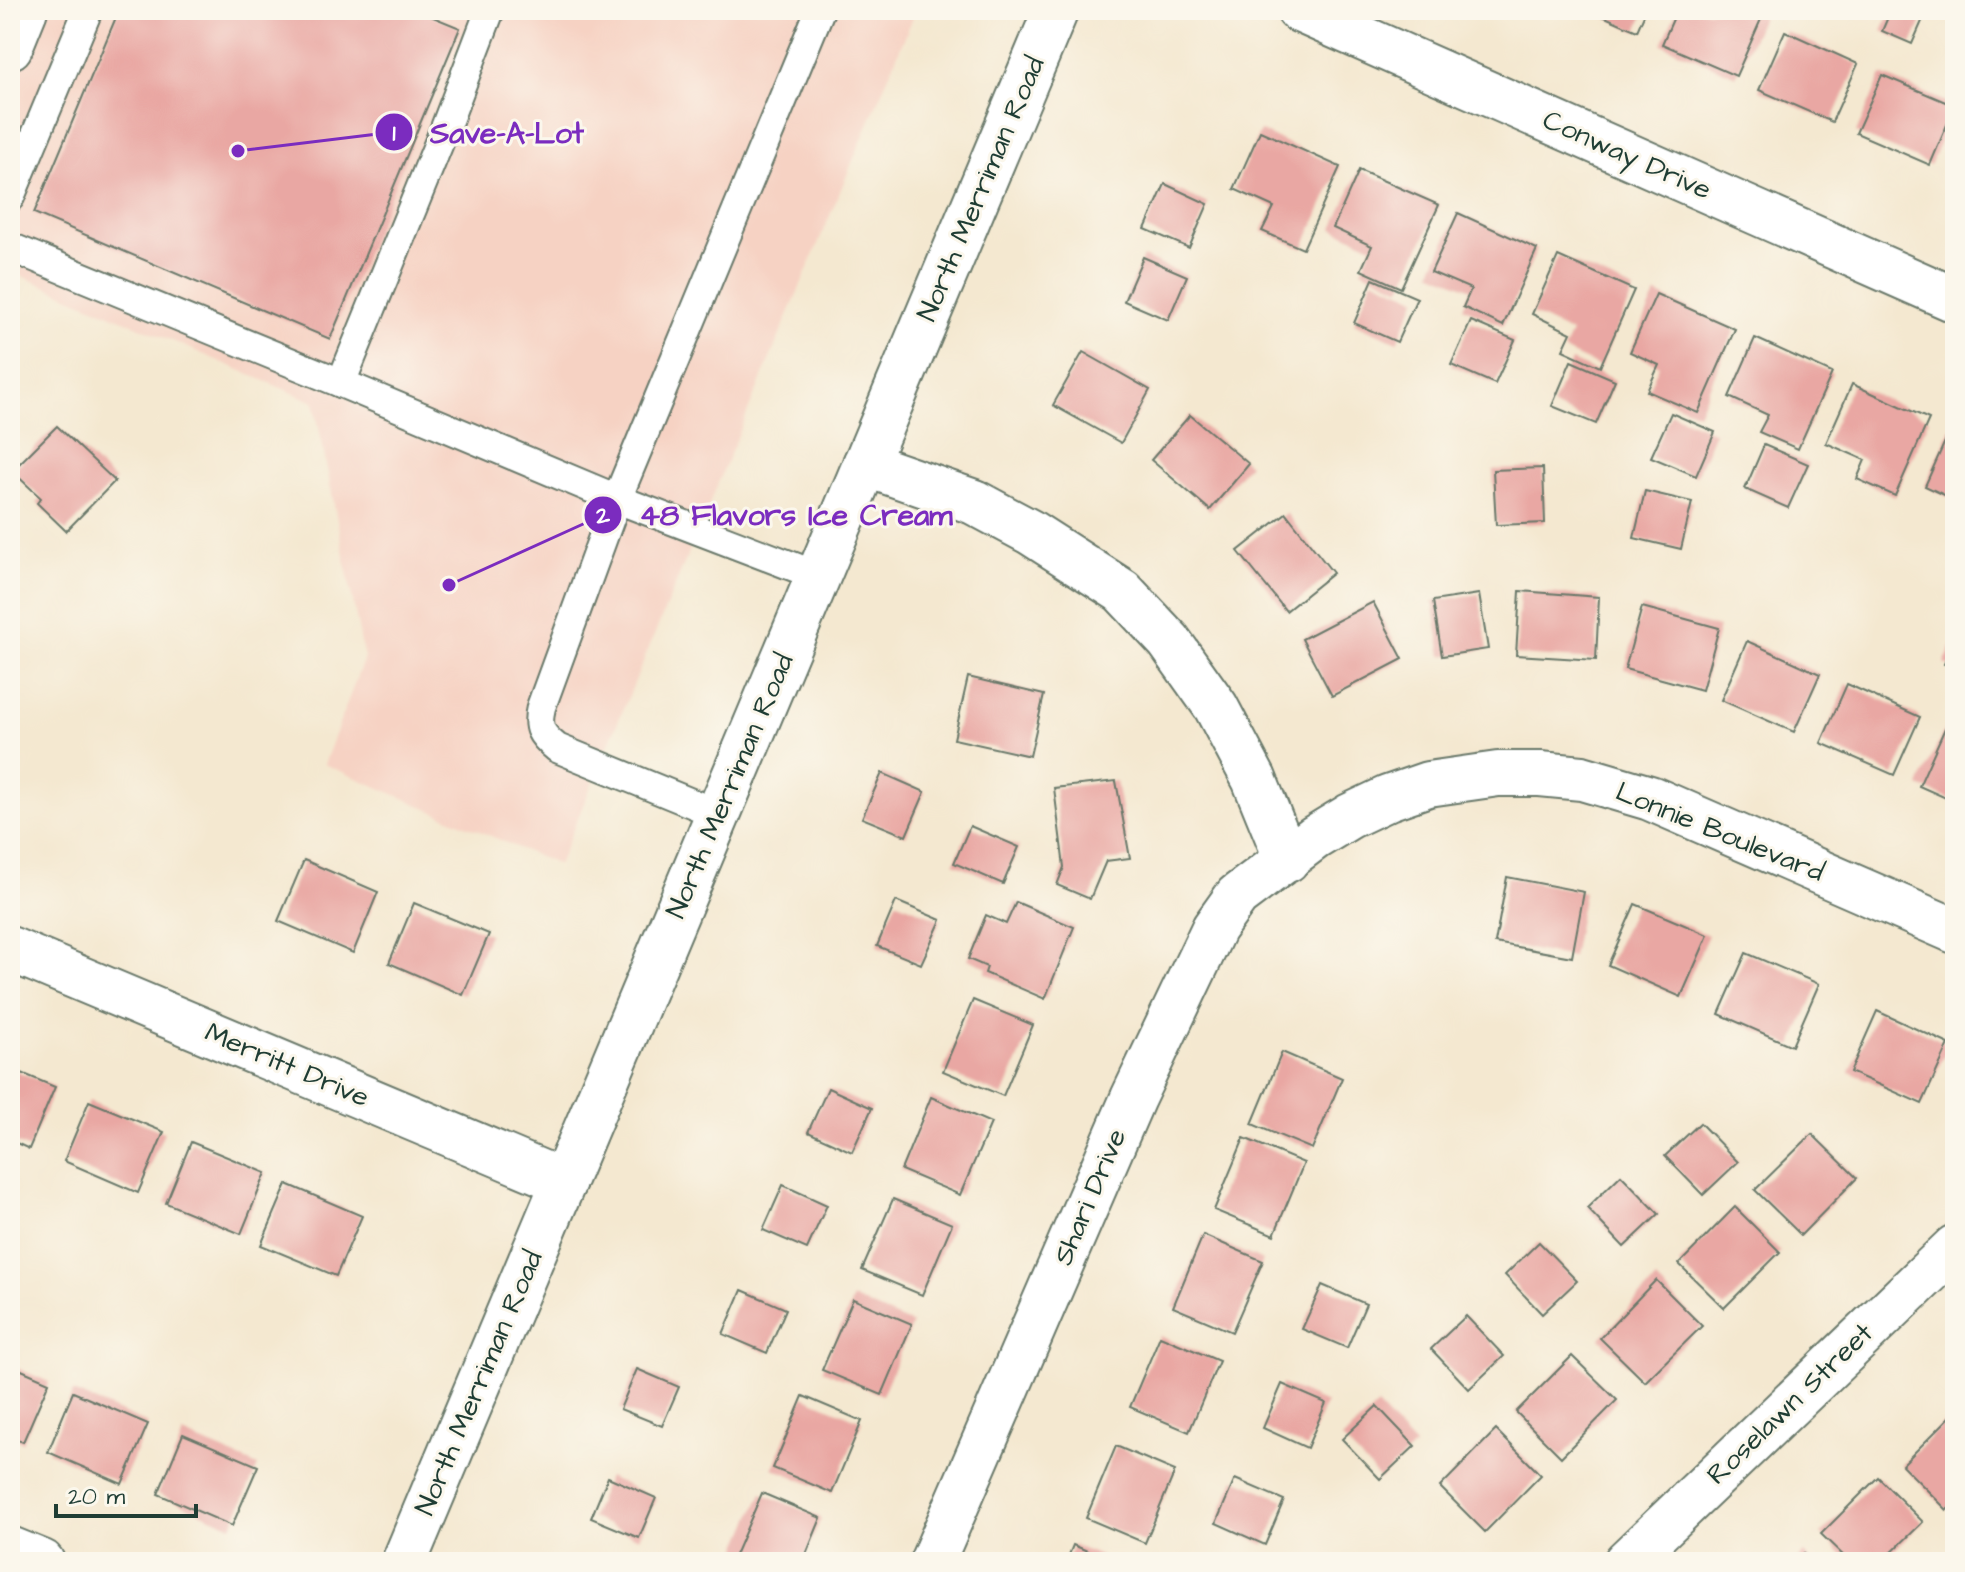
<svg xmlns="http://www.w3.org/2000/svg" width="1965" height="1572" font-family="'Architects Daughter',sans-serif">
<rect width="100%" height="100%" fill="#fbf7ec"/>
<filter id="ink" filterUnits="userSpaceOnUse"><feTurbulence type="fractalNoise" baseFrequency=".0125" numOctaves="2"/><feDisplacementMap in="SourceGraphic" scale="16" xChannelSelector="R" yChannelSelector="G"/><feConvolveMatrix kernelMatrix="1 2 1 2 8 2 1 2 1" color-interpolation-filters="sRGB"/></filter>
<filter id="wash" filterUnits="userSpaceOnUse"><feTurbulence type="fractalNoise" baseFrequency=".006" numOctaves="4" result="noise"/><feDisplacementMap in="SourceGraphic" scale="32" xChannelSelector="R" yChannelSelector="G"/><feGaussianBlur stdDeviation="1.8" result="paint"/><feColorMatrix in="noise" values="0 0 0 0 0 0 0 0 0 0 0 0 0 0 0 0 0 1.4 0 .05"/><feComposite in="paint" operator="in"/></filter>
<g filter="url(#wash)">
<rect width="100%" height="100%" fill="#f4e8d0"/>
<!-- built -->
<path fill="#f6d2c3" d="M47,10H916L558,865L324,764L364,658L314,402L10,271V96Z"/>
<g id="blocks">
<!-- building -->
<g fill="#e9a7a3">
<path d="M119,10H430L428,15L460,28L330,339L34,213Z"/>
<path d="M1589,10H1646L1637,31Z"/>
<path d="M1677,10H1746L1762,17L1736,76L1662,44Z"/>
<path d="M1891,10H1927L1912,44L1882,31Z"/>
<path d="M1785,31L1858,64L1832,122L1759,90Z"/>
<path d="M1882,75L1955,106L1930,165L1856,133Z"/>
<path d="M1260,131L1340,167L1303,249L1262,231L1274,207L1234,189Z"/>
<path d="M1359,170L1439,205L1401,288L1361,270L1372,246L1333,228Z"/>
<path d="M1165,184L1208,204L1189,248L1145,229Z"/>
<path d="M1458,213L1537,249L1503,326L1463,307L1471,289L1431,272Z"/>
<path d="M1558,256L1634,290L1600,367L1563,350L1571,333L1532,314Z"/>
<path d="M1143,257L1187,276L1168,320L1124,301Z"/>
<path d="M1373,279L1417,298L1397,342L1354,323Z"/>
<path d="M1656,294L1735,329L1698,413L1647,391L1659,365L1630,352Z"/>
<path d="M1471,321L1515,340L1495,384L1451,365Z"/>
<path d="M1755,338L1832,373L1798,449L1759,432L1768,415L1729,397Z"/>
<path d="M1083,352L1150,390L1121,443L1053,405Z"/>
<path d="M1571,361L1615,380L1596,424L1552,406Z"/>
<path d="M1852,384L1929,419L1895,496L1857,479L1865,460L1826,443Z"/>
<path d="M1671,413L1715,432L1696,476L1651,457Z"/>
<path d="M1190,415L1249,464L1210,510L1151,460Z"/>
<path d="M57,426L115,481L66,531L37,503L41,498L12,471Z"/>
<path d="M1951,428L1955,430V500L1925,486Z"/>
<path d="M1764,445L1808,464L1788,508L1745,489Z"/>
<path d="M1543,468L1545,523L1496,525L1493,470Z"/>
<path d="M1645,491L1692,502L1681,549L1634,538Z"/>
<path d="M1286,513L1333,573L1286,611L1238,551Z"/>
<path d="M1520,591L1599,597L1596,660L1516,655Z"/>
<path d="M1479,594L1488,649L1442,656L1433,601Z"/>
<path d="M1373,602L1403,659L1332,696L1302,639Z"/>
<path d="M1642,607L1719,628L1702,690L1625,669Z"/>
<path d="M1955,640V669L1944,664Z"/>
<path d="M1747,641L1820,674L1794,732L1721,700Z"/>
<path d="M968,677L1044,695L1030,756L954,739Z"/>
<path d="M1847,684L1920,717L1894,775L1821,743Z"/>
<path d="M1945,728L1955,732V802L1919,786Z"/>
<path d="M882,773L925,792L906,836L862,818Z"/>
<path d="M1116,781L1130,858L1106,861L1090,899L1057,885L1064,867L1054,788Z"/>
<path d="M970,826L1019,847L1003,884L954,863Z"/>
<path d="M304,860L378,892L353,953L278,921Z"/>
<path d="M1507,877L1584,892L1572,957L1495,943Z"/>
<path d="M896,901L941,920L921,964L877,946Z"/>
<path d="M1016,902L1074,927L1045,999L985,973L987,967L968,959L986,915L1006,924Z"/>
<path d="M414,903L489,934L463,995L389,963Z"/>
<path d="M1635,904L1708,935L1681,997L1608,965Z"/>
<path d="M1746,953L1819,984L1792,1046L1719,1014Z"/>
<path d="M973,1000L1033,1025L1003,1096L943,1071Z"/>
<path d="M1877,1011L1949,1044L1922,1104L1850,1072Z"/>
<path d="M1282,1052L1342,1078L1312,1149L1252,1124Z"/>
<path d="M10,1068L55,1087L29,1149L10,1140Z"/>
<path d="M828,1088L872,1108L852,1152L808,1132Z"/>
<path d="M931,1097L991,1123L960,1195L901,1170Z"/>
<path d="M89,1101L164,1132L138,1193L64,1161Z"/>
<path d="M1700,1123L1738,1162L1703,1195L1665,1156Z"/>
<path d="M1812,1134L1857,1178L1801,1235L1755,1190Z"/>
<path d="M1244,1138L1304,1163L1274,1235L1214,1210Z"/>
<path d="M191,1142L266,1173L241,1234L166,1203Z"/>
<path d="M1621,1175L1659,1214L1624,1247L1587,1208Z"/>
<path d="M287,1184L362,1216L336,1276L261,1245Z"/>
<path d="M783,1185L827,1205L807,1249L763,1230Z"/>
<path d="M893,1199L952,1224L922,1295L862,1270Z"/>
<path d="M1735,1207L1780,1252L1724,1308L1679,1264Z"/>
<path d="M1203,1235L1263,1261L1232,1332L1173,1307Z"/>
<path d="M1539,1242L1577,1281L1542,1314L1505,1275Z"/>
<path d="M1656,1280L1702,1326L1645,1382L1600,1338Z"/>
<path d="M1322,1285L1366,1304L1347,1348L1302,1329Z"/>
<path d="M742,1290L786,1309L767,1353L723,1334Z"/>
<path d="M853,1299L912,1324L882,1395L822,1370Z"/>
<path d="M1466,1316L1504,1356L1469,1389L1431,1349Z"/>
<path d="M1160,1336L1219,1361L1189,1432L1130,1407Z"/>
<path d="M1572,1356L1617,1400L1561,1457L1516,1412Z"/>
<path d="M10,1365L49,1382L23,1442L10,1437Z"/>
<path d="M637,1369L679,1387L662,1426L620,1409Z"/>
<path d="M1282,1384L1326,1403L1307,1448L1263,1428Z"/>
<path d="M73,1392L148,1424L122,1484L48,1452Z"/>
<path d="M803,1396L862,1421L832,1493L773,1468Z"/>
<path d="M1377,1406L1415,1446L1380,1479L1342,1439Z"/>
<path d="M1955,1412V1502L1947,1510L1902,1465Z"/>
<path d="M1496,1430L1541,1475L1485,1532L1440,1487Z"/>
<path d="M183,1434L258,1466L232,1526L158,1494Z"/>
<path d="M1116,1446L1175,1471L1145,1543L1086,1518Z"/>
<path d="M608,1477L656,1498L639,1538L591,1518Z"/>
<path d="M1878,1477L1923,1522L1882,1562H1850L1821,1534Z"/>
<path d="M1235,1479L1284,1500L1265,1545L1216,1523Z"/>
<path d="M762,1493L821,1518L803,1562H732Z"/>
<path d="M1073,1545L1114,1562H1066Z"/>
<path d="M1804,1553L1812,1562H1795Z"/>
</g>
</g>
</g>
<g filter="url(#ink)">
<use href="#blocks" fill-opacity="0" stroke="#6a796b" stroke-width="2"/>
<g fill="none" stroke-linecap="round" stroke-linejoin="round">
<defs>
<g id="lane">
<path d="M490,10L445,128L341,383L617,499L820,10"/>
<path d="M10,197L88,10"/>
<path d="M10,247L341,383"/>
<path d="M718,814L557,748C541,735 536,728 541,707L617,499L818,576"/>
</g>
<g id="street">
<path d="M1299,10L1955,300"/>
<path d="M10,47L25,10"/>
<path d="M865,464L974,502L1030,532L1122,591L1169,641L1216,707L1254,779L1287,860"/>
<path d="M10,949L564,1182"/>
<path d="M10,1549L42,1562"/>
<path d="M932,1562L1133,1098L1214,928L1237,896L1314,838L1350,816L1388,798L1428,784L1498,774H1540L1582,778L1650,798L1955,931"/>
<path d="M1626,1562L1955,1247"/>
</g>
<path id="secondary" d="M404,1562L1056,10"/>
</defs>
<!-- lane casing -->
<use href="#lane" stroke="#6a796b" stroke-width="32"/>
<!-- street casing -->
<use href="#street" stroke="#6a796b" stroke-width="48"/>
<!-- secondary casing -->
<use href="#secondary" stroke="#6a796b" stroke-width="48"/>
<!-- lane -->
<use href="#lane" stroke="#fff" stroke-width="28"/>
<!-- street -->
<use href="#street" stroke="#fff" stroke-width="44"/>
<!-- secondary -->
<use href="#secondary" stroke="#fff" stroke-width="44"/>
</g>
</g>
<g text-anchor="middle" dominant-baseline="central" stroke-width="6" stroke-linejoin="round" paint-order="stroke">
<!-- street labels -->
<g font-size="28" fill="#1f3d34" stroke="#fbf7ec">
<text transform="translate(1627 155) rotate(24)">Conway Drive</text>
<text transform="translate(981 189) rotate(-67)">North Merriman Road</text>
<text transform="translate(730 786) rotate(-67)">North Merriman Road</text>
<text transform="translate(1720 832) rotate(22)">Lonnie Boulevard</text>
<text transform="translate(287 1065) rotate(23)">Merritt Drive</text>
<text transform="translate(1090 1197) rotate(-67)">Shari Drive</text>
<text transform="translate(479 1383) rotate(-67)">North Merriman Road</text>
<text transform="translate(1790 1404) rotate(-44)">Roselawn Street</text>
</g>
</g>
<!-- callouts -->
<path fill="none" stroke="#7b2cbf" stroke-width="3" d="M238 151L394 132M449 585L603 515"/>
<g fill="#7b2cbf" stroke="#fbf7ec" stroke-width="3">
<circle cx="238" cy="151" r="8"/>
<circle cx="449" cy="585" r="8"/>
<circle cx="394" cy="132" r="20"/>
<circle cx="603" cy="515" r="20"/>
</g>
<g font-size="24" text-anchor="middle" font-weight="bold" fill="#fff">
<text x="394" y="141">1</text>
<text x="603" y="523">2</text>
</g>
<g font-size="30" text-anchor="middle" font-weight="bold" fill="#7b2cbf" stroke="#fbf7ec" stroke-width="6" stroke-linejoin="round" paint-order="stroke">
<text x="507" y="143">Save-A-Lot</text>
<text x="796" y="525">48 Flavors Ice Cream</text>
</g>
<!-- margin -->
<rect width="1965" height="1572" fill="none" stroke="#fbf7ec" stroke-width="40"/>
<!-- scale -->
<path d="M56 1504v12h140v-12" fill="none" stroke="#1f3d34" stroke-width="4"/>
<text x="68" y="1504" font-size="24" fill="#1f3d34" stroke="#fbf7ec" stroke-width="6" paint-order="stroke">20 m</text>
</svg>
